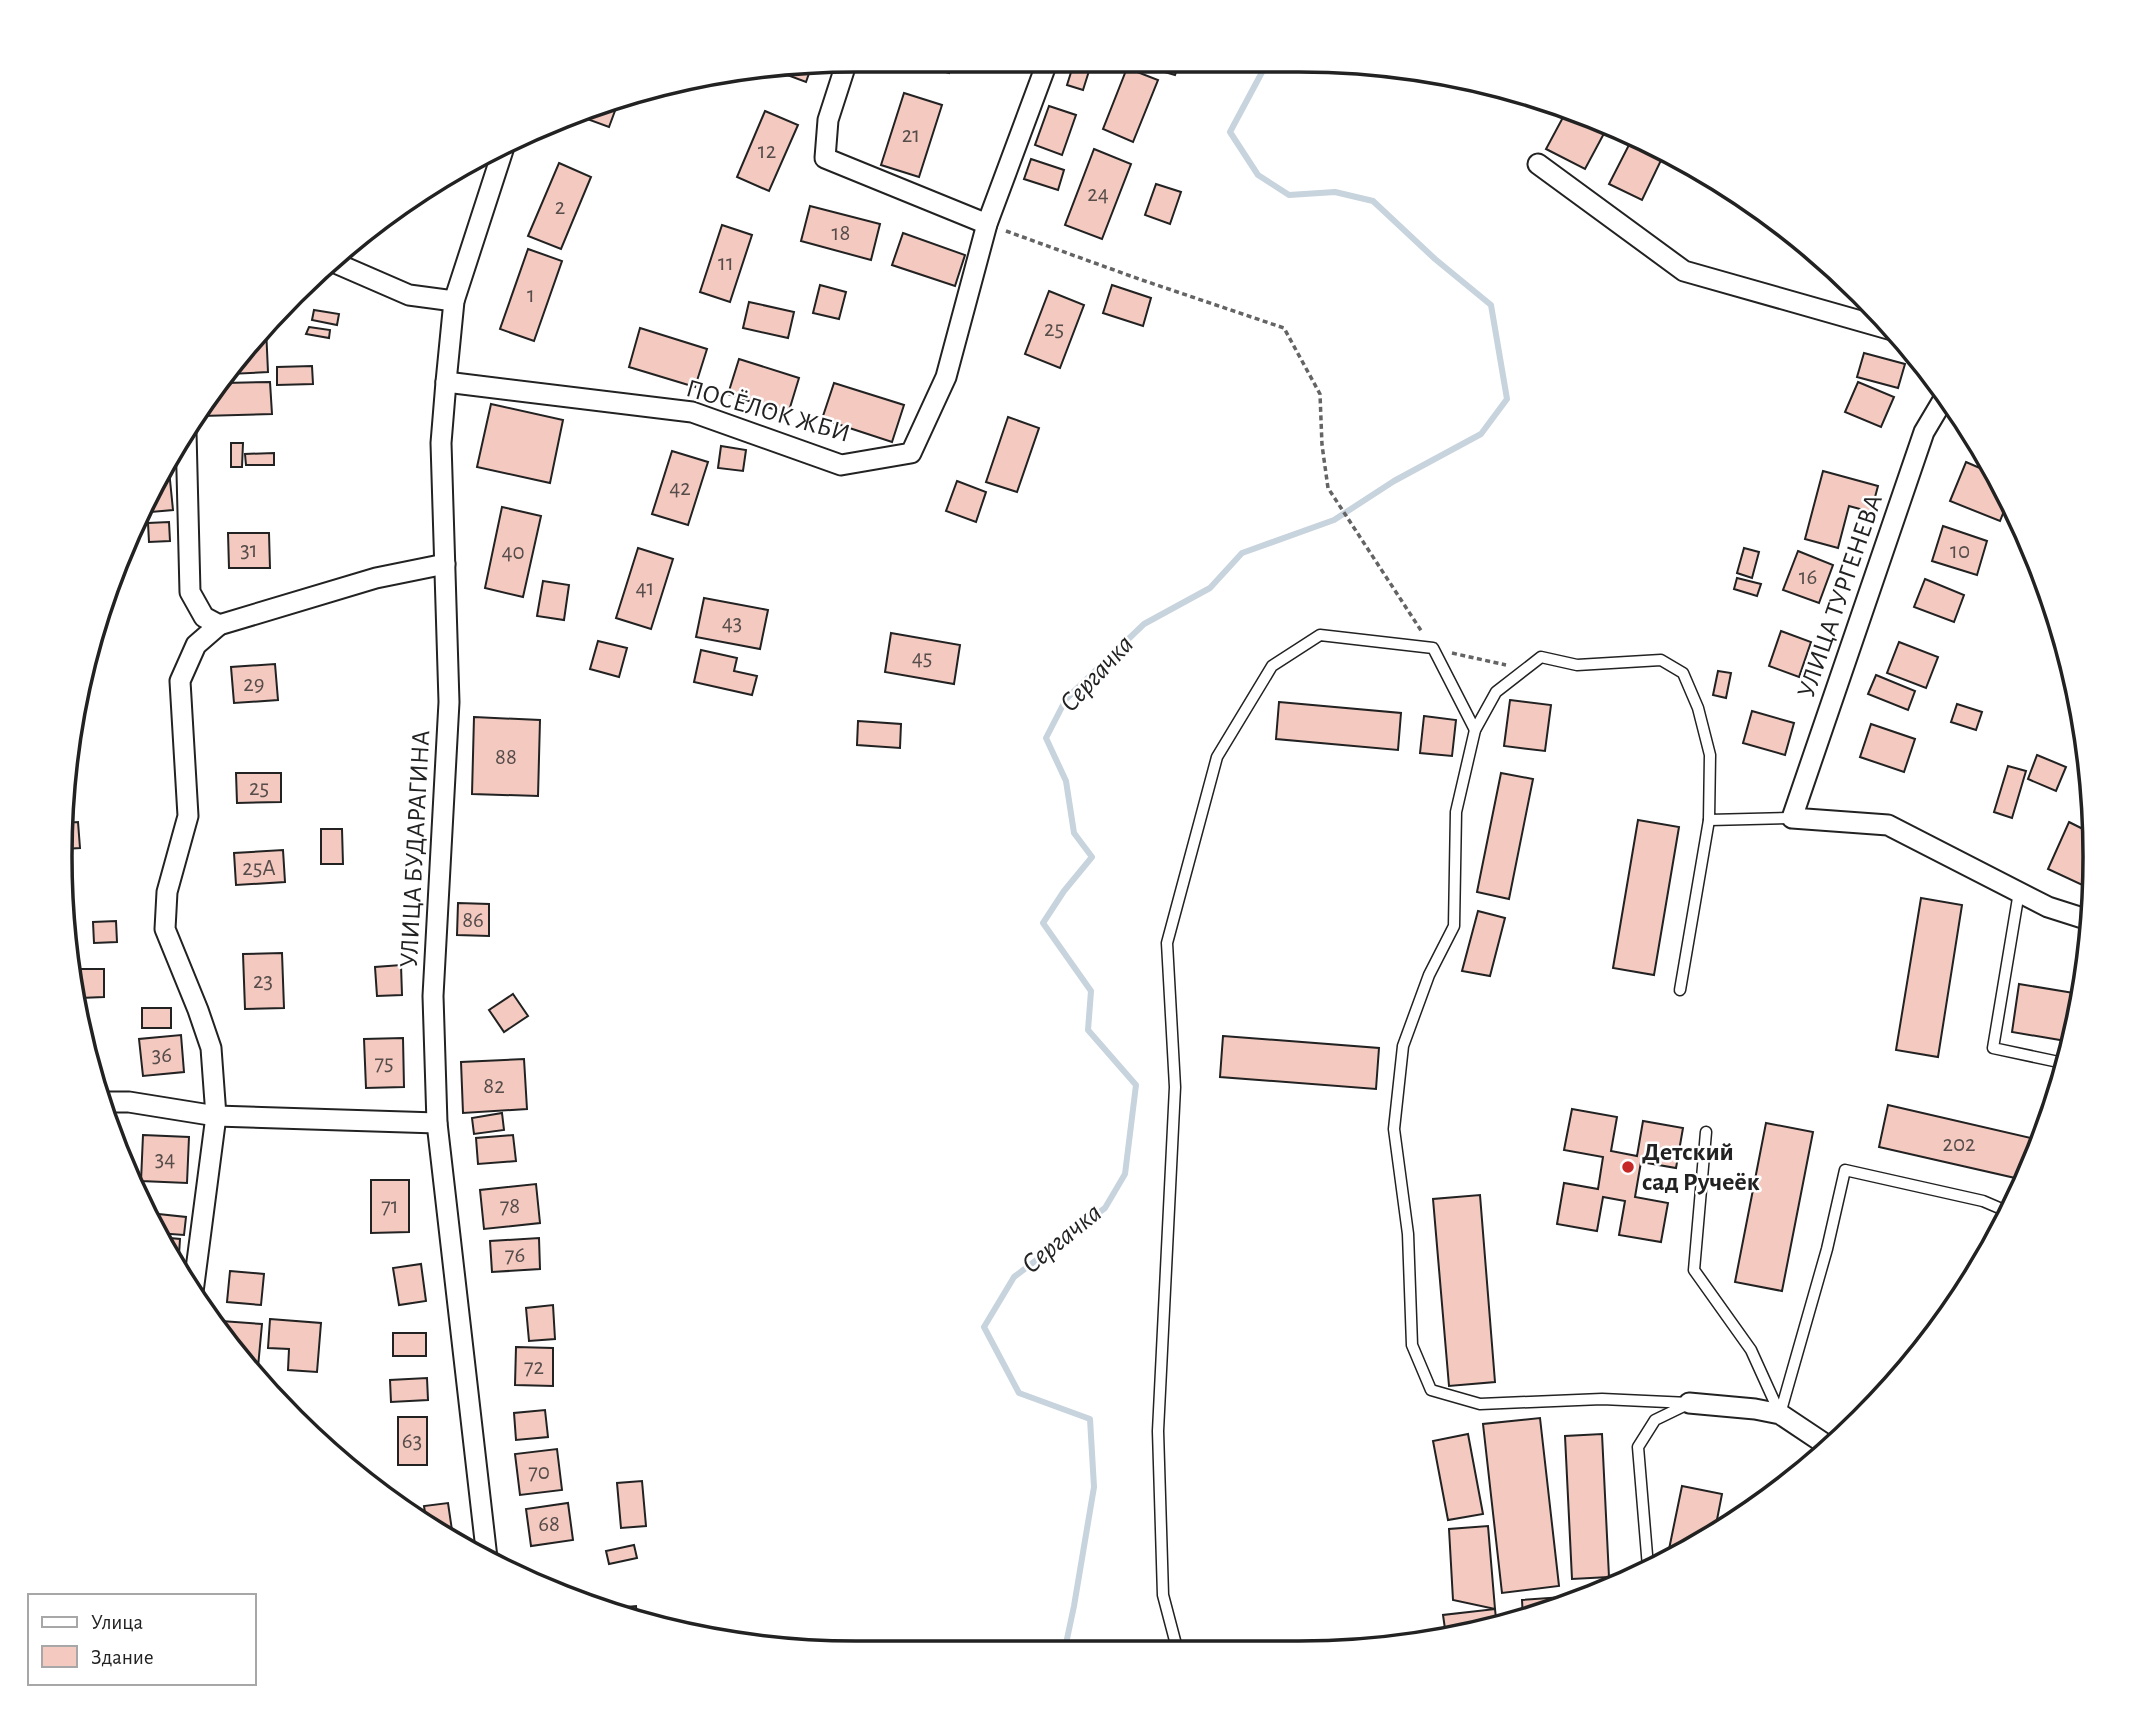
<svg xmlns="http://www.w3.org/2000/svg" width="2155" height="1713" font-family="'Alegreya Sans',sans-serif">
<rect width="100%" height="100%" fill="#fff"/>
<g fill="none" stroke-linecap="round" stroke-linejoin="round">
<!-- stream -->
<path stroke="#c7d3dd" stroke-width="6" d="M1064,1653L1074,1606L1094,1487L1090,1419L1019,1393L984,1327L1014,1277L1105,1208L1125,1174L1136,1085L1088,1030L1091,991L1043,923L1064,891L1092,857L1074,833L1066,781L1046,738L1066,699L1144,624L1210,588L1242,553L1334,520L1394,481L1481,434L1507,399L1491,305L1435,259L1373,201L1335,192L1289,195L1258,175L1230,132L1268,61"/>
</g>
<!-- building -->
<g fill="#f3c9c0" stroke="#222" stroke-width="2">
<path d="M912,60H953L949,73L911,62Z"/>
<path d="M1146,60L1180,61L1175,75L1144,66Z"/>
<path d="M812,65L806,82L774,70Z"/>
<path d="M1073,66L1089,71L1083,90L1067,85Z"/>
<path d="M1127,68L1158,80L1133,142L1103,129Z"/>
<path d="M904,93L942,105L919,177L881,165Z"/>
<path d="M619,100L609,127L579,116Z"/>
<path d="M1049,106L1076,115L1062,155L1035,145Z"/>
<path d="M1568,108L1608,126L1585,169L1546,149Z"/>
<path d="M765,111L798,125L769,191L737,177Z"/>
<path d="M1633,137L1665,152L1642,200L1609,184Z"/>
<path d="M1094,149L1131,164L1102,239L1065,225Z"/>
<path d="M1031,159L1064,170L1058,190L1024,179Z"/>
<path d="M559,163L591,177L561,249L528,236Z"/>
<path d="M1156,184L1181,192L1170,224L1145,215Z"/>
<path d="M810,206L880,224L871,260L801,241Z"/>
<path d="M722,225L752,235L730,302L700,292Z"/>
<path d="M903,233L965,255L955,286L892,265Z"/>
<path d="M528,249L562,261L534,341L500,329Z"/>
<path d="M820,285L846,292L839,319L813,313Z"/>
<path d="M1112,285L1151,298L1143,326L1103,313Z"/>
<path d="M1049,291L1084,305L1060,368L1025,354Z"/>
<path d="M749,302L794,312L788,338L743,328Z"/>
<path d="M314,310L339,314L337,325L312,320Z"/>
<path d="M309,327L330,330L329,338L306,334Z"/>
<path d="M266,328L268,372L230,374Z"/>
<path d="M640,328L707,349L695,387L629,367Z"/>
<path d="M1864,353L1905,364L1898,388L1857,377Z"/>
<path d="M739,359L799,378L788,414L728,394Z"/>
<path d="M312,366L313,384L277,385V367Z"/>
<path d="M270,382L272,414L202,416V412L224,383Z"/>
<path d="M1858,382L1894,397L1881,427L1845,412Z"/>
<path d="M834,383L904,405L892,442L822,419Z"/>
<path d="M491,404L563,420L550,483L477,467Z"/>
<path d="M1008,417L1039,428L1017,492L986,482Z"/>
<path d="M231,443H243L242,467H231Z"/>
<path d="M721,446L746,450L743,471L718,468Z"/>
<path d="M672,451L708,462L688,525L652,514Z"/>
<path d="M274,453V465H246L245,454Z"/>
<path d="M1966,462L1996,475L2008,501L2000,521L1950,501Z"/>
<path d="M169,470L173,510L151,512L149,499L161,471Z"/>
<path d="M1823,471L1878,486L1871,512L1849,506L1838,548L1805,539Z"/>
<path d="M957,481L986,492L976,522L946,511Z"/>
<path d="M502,507L541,516L523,597L485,588Z"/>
<path d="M169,522L170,541L149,542L148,523Z"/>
<path d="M1943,526L1987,541L1977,575L1932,561Z"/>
<path d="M228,533H269L270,568H229Z"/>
<path d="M638,548L673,559L651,629L616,618Z"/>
<path d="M1744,548L1759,552L1752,578L1737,573Z"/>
<path d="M1798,551L1833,565L1819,603L1783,590Z"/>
<path d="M1737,578L1761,584L1757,596L1734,589Z"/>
<path d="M1925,579L1964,595L1954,622L1914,607Z"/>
<path d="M543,581L569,585L564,620L537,616Z"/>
<path d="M704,598L768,610L760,649L696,637Z"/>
<path d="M1781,631L1811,642L1799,677L1769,666Z"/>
<path d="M891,633L960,645L954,684L885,672Z"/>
<path d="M598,641L627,648L619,677L590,669Z"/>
<path d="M1899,642L1938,657L1926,688L1887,673Z"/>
<path d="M701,650L737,658L734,671L757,676L752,695L694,682Z"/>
<path d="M275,664L278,700L234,703L231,667Z"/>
<path d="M1718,671L1731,673L1726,698L1713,695Z"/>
<path d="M1876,675L1915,691L1908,710L1868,694Z"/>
<path d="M1510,700L1551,705L1545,751L1504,746Z"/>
<path d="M1279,702L1401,713L1398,750L1276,739Z"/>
<path d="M1957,704L1982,712L1976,730L1951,722Z"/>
<path d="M1752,711L1794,723L1785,755L1743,743Z"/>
<path d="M1424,716L1456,720L1452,756L1420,753Z"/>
<path d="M474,717L540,720L538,796L472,794Z"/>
<path d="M858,721L901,724L900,748L857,745Z"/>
<path d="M1871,724L1915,739L1904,772L1860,757Z"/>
<path d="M2037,755L2066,767L2056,791L2028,779Z"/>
<path d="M2008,766L2026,771L2012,818L1994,812Z"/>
<path d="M236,773H281V802L237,803Z"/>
<path d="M1501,773L1533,779L1509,899L1477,892Z"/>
<path d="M1638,820L1679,827L1654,975L1613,968Z"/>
<path d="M78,822L80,848L65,849L64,823Z"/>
<path d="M2069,822L2091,833L2093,890L2048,869Z"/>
<path d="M321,829H342L343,864H321Z"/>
<path d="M283,850L285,882L236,885L234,853Z"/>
<path d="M1921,898L1962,905L1938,1057L1896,1050Z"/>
<path d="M458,903L489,904V936L457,935Z"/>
<path d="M1478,911L1505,918L1490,976L1462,971Z"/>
<path d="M116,921L117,942L94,943L93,922Z"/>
<path d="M282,953L284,1008L245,1009L243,954Z"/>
<path d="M401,965L402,995L377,996L375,967Z"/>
<path d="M80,969H104V997L80,998Z"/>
<path d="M2019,984L2080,994L2072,1042L2012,1032Z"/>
<path d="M513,994L528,1016L504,1032L489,1010Z"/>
<rect x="142" y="1008" width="29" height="20"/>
<path d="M181,1035L184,1072L143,1076L139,1039Z"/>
<path d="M1223,1036L1379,1048L1376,1089L1220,1077Z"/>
<path d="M403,1038L404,1087L366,1088L364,1039Z"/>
<path d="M524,1059L527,1109L463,1113L461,1062Z"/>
<path d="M1888,1105L2039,1140L2024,1180L1879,1147Z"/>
<path d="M1572,1109L1617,1117L1611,1151L1637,1156L1643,1121L1683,1128L1676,1168L1641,1162L1635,1197L1668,1203L1661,1242L1619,1235L1625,1201L1603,1197L1597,1231L1557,1224L1564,1183L1598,1189L1603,1157L1564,1150Z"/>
<path d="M502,1113L504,1130L474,1134L472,1118Z"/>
<path d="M1766,1123L1813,1132L1782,1291L1735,1282Z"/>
<path d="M143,1135L189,1137L187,1183L141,1181Z"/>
<path d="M513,1135L516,1161L478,1164L476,1138Z"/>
<path d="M371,1180H409V1232L371,1233Z"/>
<path d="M536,1184L540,1223L484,1229L480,1190Z"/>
<path d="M1480,1195L1495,1382L1449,1386L1433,1199Z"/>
<path d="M149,1213L186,1217L184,1235L157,1233Z"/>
<path d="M159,1237L180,1239L178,1271L166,1255Z"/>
<path d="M539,1238L540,1269L492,1272L490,1241Z"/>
<path d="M421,1264L426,1301L399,1305L393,1268Z"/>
<path d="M230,1271L264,1274L261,1305L227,1302Z"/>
<path d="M553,1305L555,1339L529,1341L526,1308Z"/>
<path d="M270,1319L321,1323L317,1372L288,1370L289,1349L268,1348Z"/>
<path d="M221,1321L262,1324L257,1378H254L220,1331Z"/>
<rect x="393" y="1333" width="33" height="23"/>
<path d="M516,1347L553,1348V1386L515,1385Z"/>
<path d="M427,1378L428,1400L391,1402L390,1380Z"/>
<path d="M545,1410L548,1437L516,1440L514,1413Z"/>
<rect x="398" y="1417" width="29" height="48"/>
<path d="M1540,1418L1559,1586L1502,1593L1483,1424Z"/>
<path d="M1468,1434L1483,1514L1448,1520L1433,1441Z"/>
<path d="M1602,1434L1609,1577L1572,1579L1565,1436Z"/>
<path d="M557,1449L562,1490L520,1495L515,1454Z"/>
<path d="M642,1481L646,1526L621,1528L617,1483Z"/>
<path d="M1682,1486L1722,1494L1714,1535L1697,1547L1667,1559Z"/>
<path d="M448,1503L453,1537H448L427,1526L424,1506Z"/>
<path d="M568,1503L573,1540L531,1546L526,1509Z"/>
<path d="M1488,1526L1495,1609L1453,1600L1449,1529Z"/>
<path d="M634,1545L637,1558L609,1564L606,1551Z"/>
<path d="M1577,1596V1597L1523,1619L1522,1600Z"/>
<path d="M636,1606L637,1619L604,1609Z"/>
<path d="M1495,1609L1497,1628L1446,1636L1443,1615Z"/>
</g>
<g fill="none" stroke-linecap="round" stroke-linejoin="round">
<defs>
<g id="service">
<path d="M2019,892L1993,1048L2068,1064"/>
<path d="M1680,990L1709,820"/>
<path d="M1706,1132L1694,1270L1751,1350L1780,1414L1827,1249L1845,1170L1983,1201L2011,1213"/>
<path d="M1689,1403L1602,1399L1480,1404L1431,1390L1412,1345L1408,1234L1394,1129L1403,1046L1429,975L1454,926L1456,812L1475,730L1496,692L1541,657L1577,665L1661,660L1683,673L1698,708L1710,755L1709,820L1792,818"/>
<path d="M1648,1567L1638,1447L1655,1420L1688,1404"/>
<path d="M1178,1652L1163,1595L1158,1431L1175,1087L1167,943L1217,757L1272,666L1320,635L1433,648L1475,730"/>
</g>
<g id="minor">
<path d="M847,61L828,120L825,158L987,224"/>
<path d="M1538,164L1684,271L1892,330"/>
<path d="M333,262L409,295L454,301"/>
<path d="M446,382L692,412L841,465L911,453L946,377L987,224L1048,60"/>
<path d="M1946,395L1924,432L1792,818L1888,825L2048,907L2092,921"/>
<path d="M186,432L190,592L204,617L219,625L196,645L180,681L188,816L167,892L165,929L198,1010L211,1048L216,1116L193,1292"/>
<path d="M219,625L376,578L445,564"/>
<path d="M103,1102H129L216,1116L437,1123"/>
<path d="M1689,1403L1755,1409L1780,1414L1831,1448"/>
<path d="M487,1558L437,1123L433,996L449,702L441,443L446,382L454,301L504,147"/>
</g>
</defs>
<!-- service casing -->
<use href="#service" stroke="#222" stroke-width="13"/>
<!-- minor casing -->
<use href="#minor" stroke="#222" stroke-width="23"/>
<!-- path -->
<g stroke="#646464" stroke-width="3.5" stroke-dasharray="5 3.5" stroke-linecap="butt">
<path d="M1006,231L1139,279L1284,328L1320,394L1322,445L1328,488L1422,632"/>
<path d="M1452,653L1506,665"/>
</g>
<!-- service -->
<use href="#service" stroke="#fff" stroke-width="10"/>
<!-- minor -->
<use href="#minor" stroke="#fff" stroke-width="19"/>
</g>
<!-- markers -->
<circle fill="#c62828" stroke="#fff" stroke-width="2.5" cx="1628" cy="1167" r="7"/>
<g text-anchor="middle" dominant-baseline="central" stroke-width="5" stroke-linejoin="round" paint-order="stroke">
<!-- number labels -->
<g font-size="23" fill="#564c4a">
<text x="911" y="135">21</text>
<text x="767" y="151">12</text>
<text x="1098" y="194">24</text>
<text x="560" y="207">2</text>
<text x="841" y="233">18</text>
<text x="726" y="263">11</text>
<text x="531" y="295">1</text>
<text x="1054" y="329">25</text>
<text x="680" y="488">42</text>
<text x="249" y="550">31</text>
<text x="1960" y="551">10</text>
<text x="513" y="552">40</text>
<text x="1808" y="577">16</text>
<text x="645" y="588">41</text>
<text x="732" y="623">43</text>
<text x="922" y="658">45</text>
<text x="254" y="684">29</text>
<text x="506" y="757">88</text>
<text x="259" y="788">25</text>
<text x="259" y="868">25А</text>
<text x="473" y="920">86</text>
<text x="263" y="981">23</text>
<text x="162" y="1055">36</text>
<text x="384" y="1063">75</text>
<text x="494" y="1086">82</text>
<text x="1959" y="1144">202</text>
<text x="165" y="1159">34</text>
<text x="390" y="1206">71</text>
<text x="510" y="1206">78</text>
<text x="515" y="1255">76</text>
<text x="534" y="1367">72</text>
<text x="412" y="1441">63</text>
<text x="539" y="1472">70</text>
<text x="549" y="1524">68</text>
</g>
<!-- street labels -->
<g font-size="26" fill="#222" stroke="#fff">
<text transform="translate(768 411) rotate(16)">ПОСЁЛОК ЖБИ</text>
<text transform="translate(1840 596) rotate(-71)">УЛИЦА ТУРГЕНЕВА</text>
<text transform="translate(415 849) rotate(-87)">УЛИЦА БУДАРАГИНА</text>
</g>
<!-- poi labels -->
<g font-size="26" font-weight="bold" fill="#222" stroke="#fff" text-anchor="start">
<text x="1642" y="1152">Детский<tspan x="1642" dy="30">сад Ручеёк</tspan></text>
</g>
<!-- water labels -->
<g font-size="28" font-style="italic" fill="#222" stroke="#fff">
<text transform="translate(1097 674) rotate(-47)">Сергачка</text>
<text transform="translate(1062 1239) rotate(-39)">Сергачка</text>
</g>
</g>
<!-- crop -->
<path d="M0 0H2155V1713H0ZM856 72H1299A784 784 0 0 1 2083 856V857A784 784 0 0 1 1299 1641H856A784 784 0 0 1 72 857V856A784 784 0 0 1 856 72Z" fill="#fff" fill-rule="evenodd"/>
<path fill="none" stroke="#222" stroke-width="3.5" d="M856 72H1299A784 784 0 0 1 2083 856V857A784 784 0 0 1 1299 1641H856A784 784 0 0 1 72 857V856A784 784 0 0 1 856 72Z"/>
<!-- legend -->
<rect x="28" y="1594" width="228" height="91" fill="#ffffff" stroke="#a7a7a7" stroke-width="2"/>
<rect x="42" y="1617" width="35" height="10" fill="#ffffff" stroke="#a7a7a7" stroke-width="2"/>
<text x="91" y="1629" font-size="21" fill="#222222">Улица</text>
<rect x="42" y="1646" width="35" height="21" fill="#f3c9c0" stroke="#a7a7a7" stroke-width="2"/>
<text x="91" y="1664" font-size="21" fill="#222222">Здание</text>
</svg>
